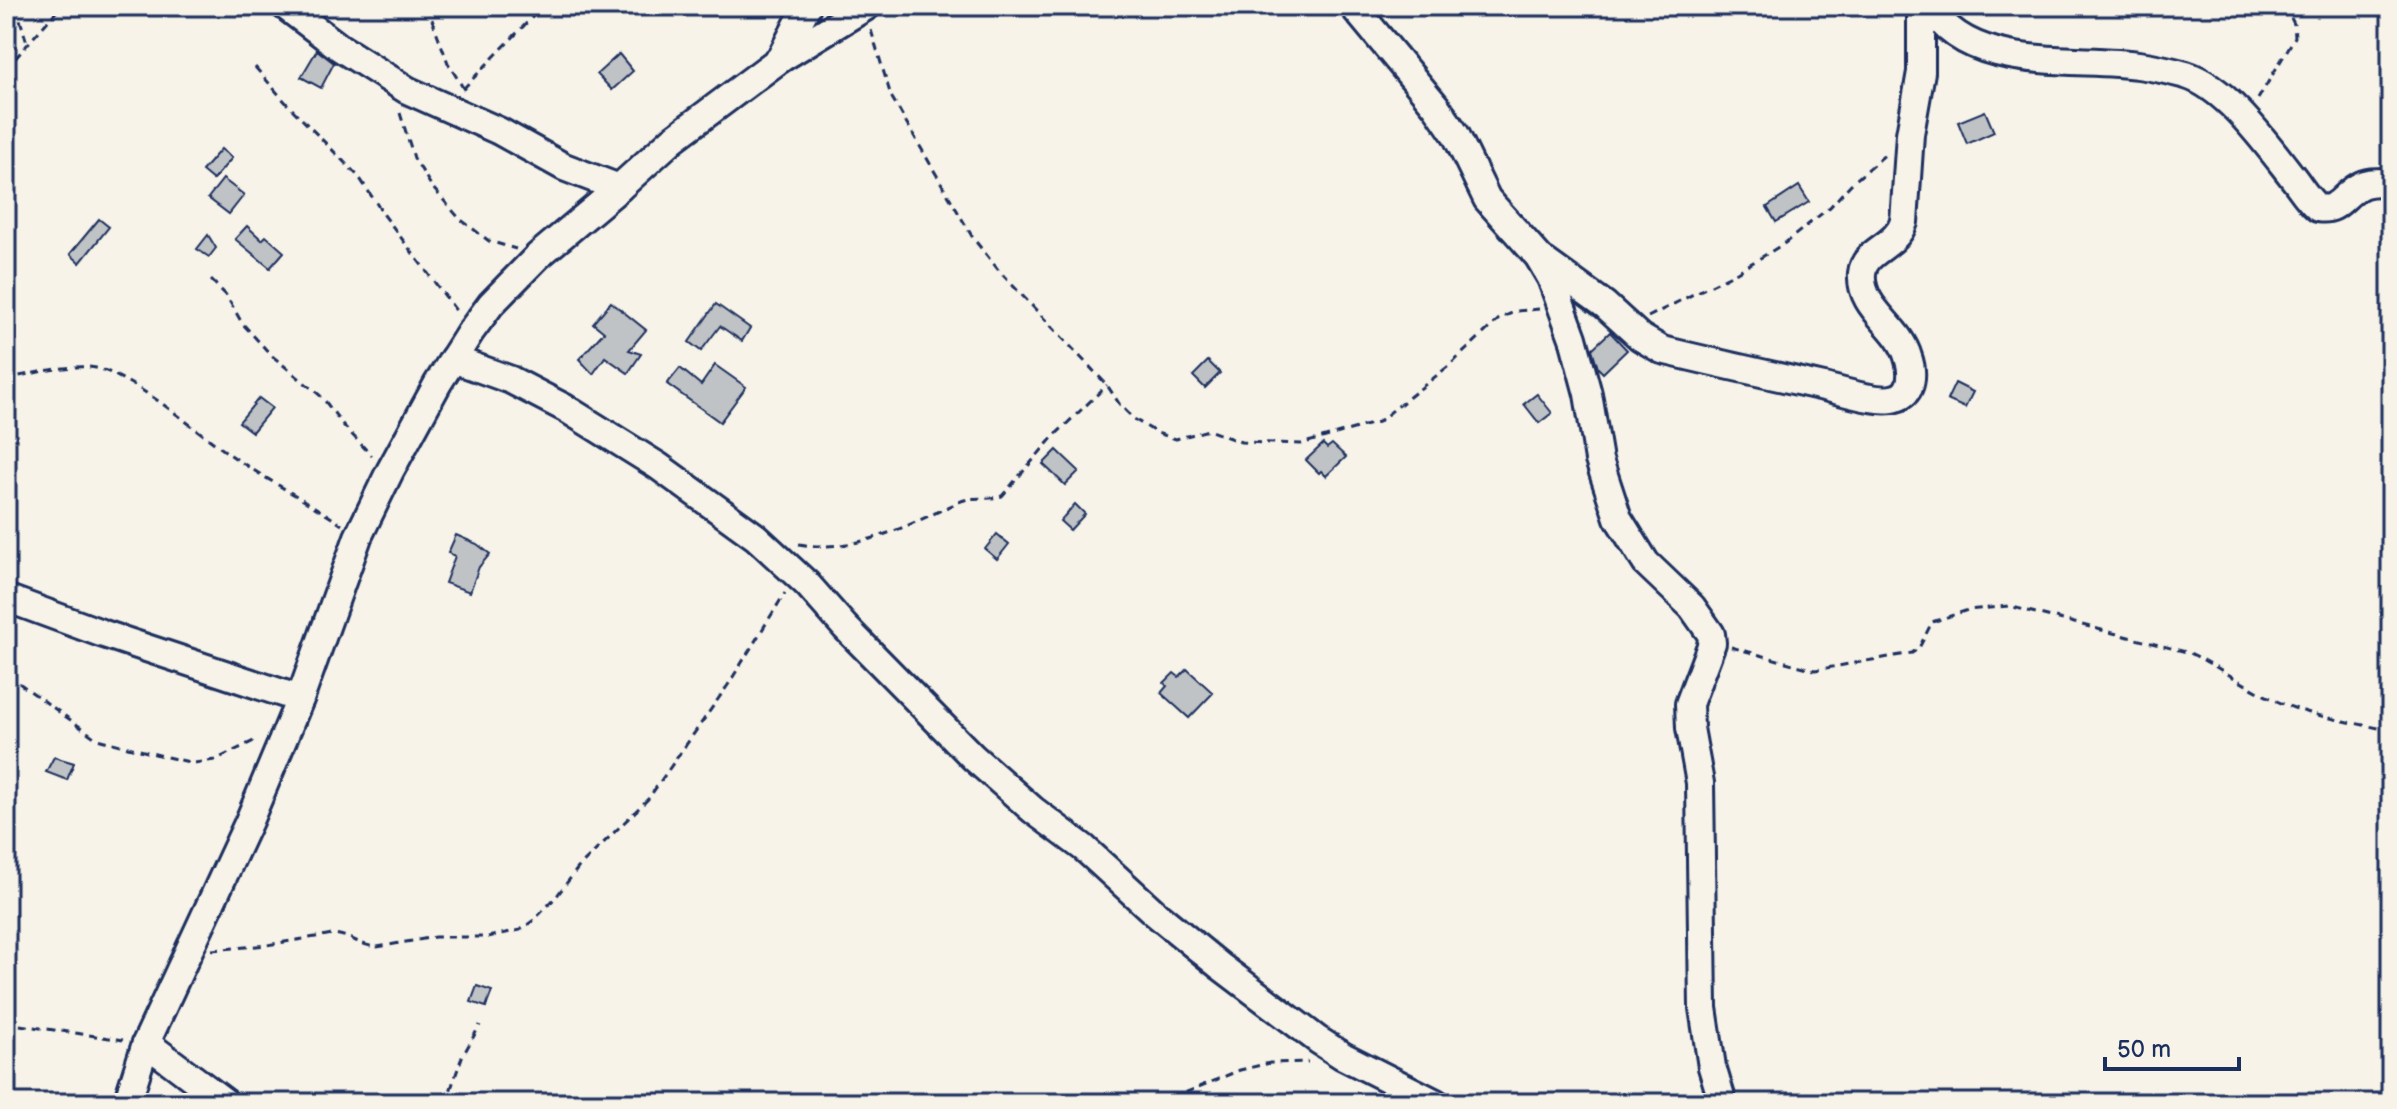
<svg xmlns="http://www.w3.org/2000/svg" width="2397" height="1109" font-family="'Balsamiq Sans',sans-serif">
<rect width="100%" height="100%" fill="#f7f3e8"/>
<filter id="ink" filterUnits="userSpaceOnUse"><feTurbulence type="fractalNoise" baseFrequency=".0125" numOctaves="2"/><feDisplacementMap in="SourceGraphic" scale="16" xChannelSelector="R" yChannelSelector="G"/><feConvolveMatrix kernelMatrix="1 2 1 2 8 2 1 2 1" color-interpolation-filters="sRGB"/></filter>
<g filter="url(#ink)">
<!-- building -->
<g fill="#c0c3c5" stroke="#1b2f5e" stroke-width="2">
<path d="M317,50L334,63L321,88L301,77Z"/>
<path d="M619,54L633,71L612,90L597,74Z"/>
<path d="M1985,111L1994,132L1967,144L1958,122Z"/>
<path d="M221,149L232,158L213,180L202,171Z"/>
<path d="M223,179L244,195L229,214L208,198Z"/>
<path d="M1799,186L1809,202L1776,222L1767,207Z"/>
<path d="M99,219L109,227L80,263L70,254Z"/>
<path d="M247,226L262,240L266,236L284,252L270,268L235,239Z"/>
<path d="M208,235L216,248L209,257L197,249Z"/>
<path d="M611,302L646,330L629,350L641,354L628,373L605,357L593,374L579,359L604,332L593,323Z"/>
<path d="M716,304L750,328L742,341L720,326L701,351L689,342Z"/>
<path d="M1610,332L1627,350L1603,373L1598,368L1592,349Z"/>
<path d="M1208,361L1220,373L1205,388L1193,376Z"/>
<path d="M715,365L746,387L720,422L667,384L680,368L701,385Z"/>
<path d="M1955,383L1973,392L1965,408L1947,400Z"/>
<path d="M1537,394L1552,413L1539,423L1524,404Z"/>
<path d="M259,398L272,408L252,432L239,422Z"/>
<path d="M1323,444L1327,448L1332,444L1346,457L1326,476L1321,471L1319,473L1306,460Z"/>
<path d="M1057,450L1079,471L1065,485L1043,464Z"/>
<path d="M1075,504L1085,514L1070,530L1060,521Z"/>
<path d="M997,534L1009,544L997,559L985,549Z"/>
<path d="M456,535L477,544L490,554L479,567L470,592L445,583L455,556L448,553Z"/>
<path d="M1187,669L1213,693L1189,718L1161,693L1167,686L1164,683L1174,673L1179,677Z"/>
<path d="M54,757L74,763L67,780L46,772Z"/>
<path d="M477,986L492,991L486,1007L471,1002Z"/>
</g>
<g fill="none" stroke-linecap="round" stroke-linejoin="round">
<defs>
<g id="minor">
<path d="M285,6L339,47L407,90L499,131L564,167L619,188"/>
<path d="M1353,6L1436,106L1456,135L1487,199L1538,256L1551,278L1573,338L1588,394L1599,460L1618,518L1646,563L1692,607L1711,634L1712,643L1689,704L1690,728L1700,783L1703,1008L1712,1067L1723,1103"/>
<path d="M1930,6C1968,73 2073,56 2138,65C2154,67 2171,71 2186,75C2226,87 2266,143 2291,175C2300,186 2307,199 2318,208C2338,212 2343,195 2358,187C2367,181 2380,182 2391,182"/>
<path d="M780,59L807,6"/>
<path d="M1544,261L1605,305L1640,337L1662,350C1716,363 1770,375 1824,387C1842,391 1880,404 1896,398C1914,393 1913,371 1908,357C1899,325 1859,309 1862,273C1864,253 1888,248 1898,233C1901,230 1902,226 1904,222L1910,134L1921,72V6"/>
<path d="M453,359L511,380L565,408L658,466L756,537L807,584L845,627L973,757L1033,810L1084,848L1155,913L1220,966L1318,1040L1343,1056L1436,1103"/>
<path d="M6,598L101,633L300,699"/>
<path d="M146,1043L226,1103"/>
<path d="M127,1103L146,1043L249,821L300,699L358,537L390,471L438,383L471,331L491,304L538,256L619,188L673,139L780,59L867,6"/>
</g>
</defs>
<!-- minor casing -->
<use href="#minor" stroke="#1b2f5e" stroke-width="32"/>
<!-- path -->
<g stroke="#1b2f5e" stroke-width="3" stroke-dasharray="8 6" stroke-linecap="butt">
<path d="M16,6L27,43"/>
<path d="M427,6L448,63L465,91"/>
<path d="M871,30L891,96L973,238L1000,272L1107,385L1120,405L1134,419L1157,433L1176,439L1208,430L1241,442L1301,444L1378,422L1450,365L1499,319L1516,311L1539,309"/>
<path d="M255,67L288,105L359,177L384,215L457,312"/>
<path d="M6,69L61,6"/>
<path d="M463,89L543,6"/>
<path d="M2258,99L2295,37L2294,24L2285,6"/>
<path d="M400,113L414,158L432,187L460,219L489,241L516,249"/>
<path d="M211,280L226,295L242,323L271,355L322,397L343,425L372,456"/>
<path d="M1648,317L1737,272L1785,243L1830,207L1851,184L1887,153"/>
<path d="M6,379C30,374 73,363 96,368C106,370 115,375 124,380C166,402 199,434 238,460C272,483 308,501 342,525"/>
<path d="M799,544C857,554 908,525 959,502C974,495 987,501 1002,496L1053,437L1107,385"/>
<path d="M1731,647L1815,670L1912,653L1919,648L1932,622L1968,610L2009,606L2190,653C2225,670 2257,695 2294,708C2325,719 2359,723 2391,731"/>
<path d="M19,683L97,739L167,757L194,763L215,760L258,739"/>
<path d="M212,950L267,945L333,934C349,935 361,946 377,947L435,937H488L520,930L534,920L556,897L578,868L648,799L728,685L785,593"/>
<path d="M6,1023L123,1040"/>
<path d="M446,1103L462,1057L480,1025"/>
<path d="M1160,1103L1240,1070L1270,1063L1308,1062"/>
</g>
<!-- minor -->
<use href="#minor" stroke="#f7f3e8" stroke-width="26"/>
</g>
</g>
<!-- margin -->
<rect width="2397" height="1109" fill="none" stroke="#f7f3e8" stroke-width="32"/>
<rect x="16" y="16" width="2365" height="1077" fill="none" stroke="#1b2f5e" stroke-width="3" filter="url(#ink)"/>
<!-- scale -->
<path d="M2105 1057v12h134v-12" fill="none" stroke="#1b2f5e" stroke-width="4"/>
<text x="2117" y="1057" font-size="24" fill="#1b2f5e" stroke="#f7f3e8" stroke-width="6" paint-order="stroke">50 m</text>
</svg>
